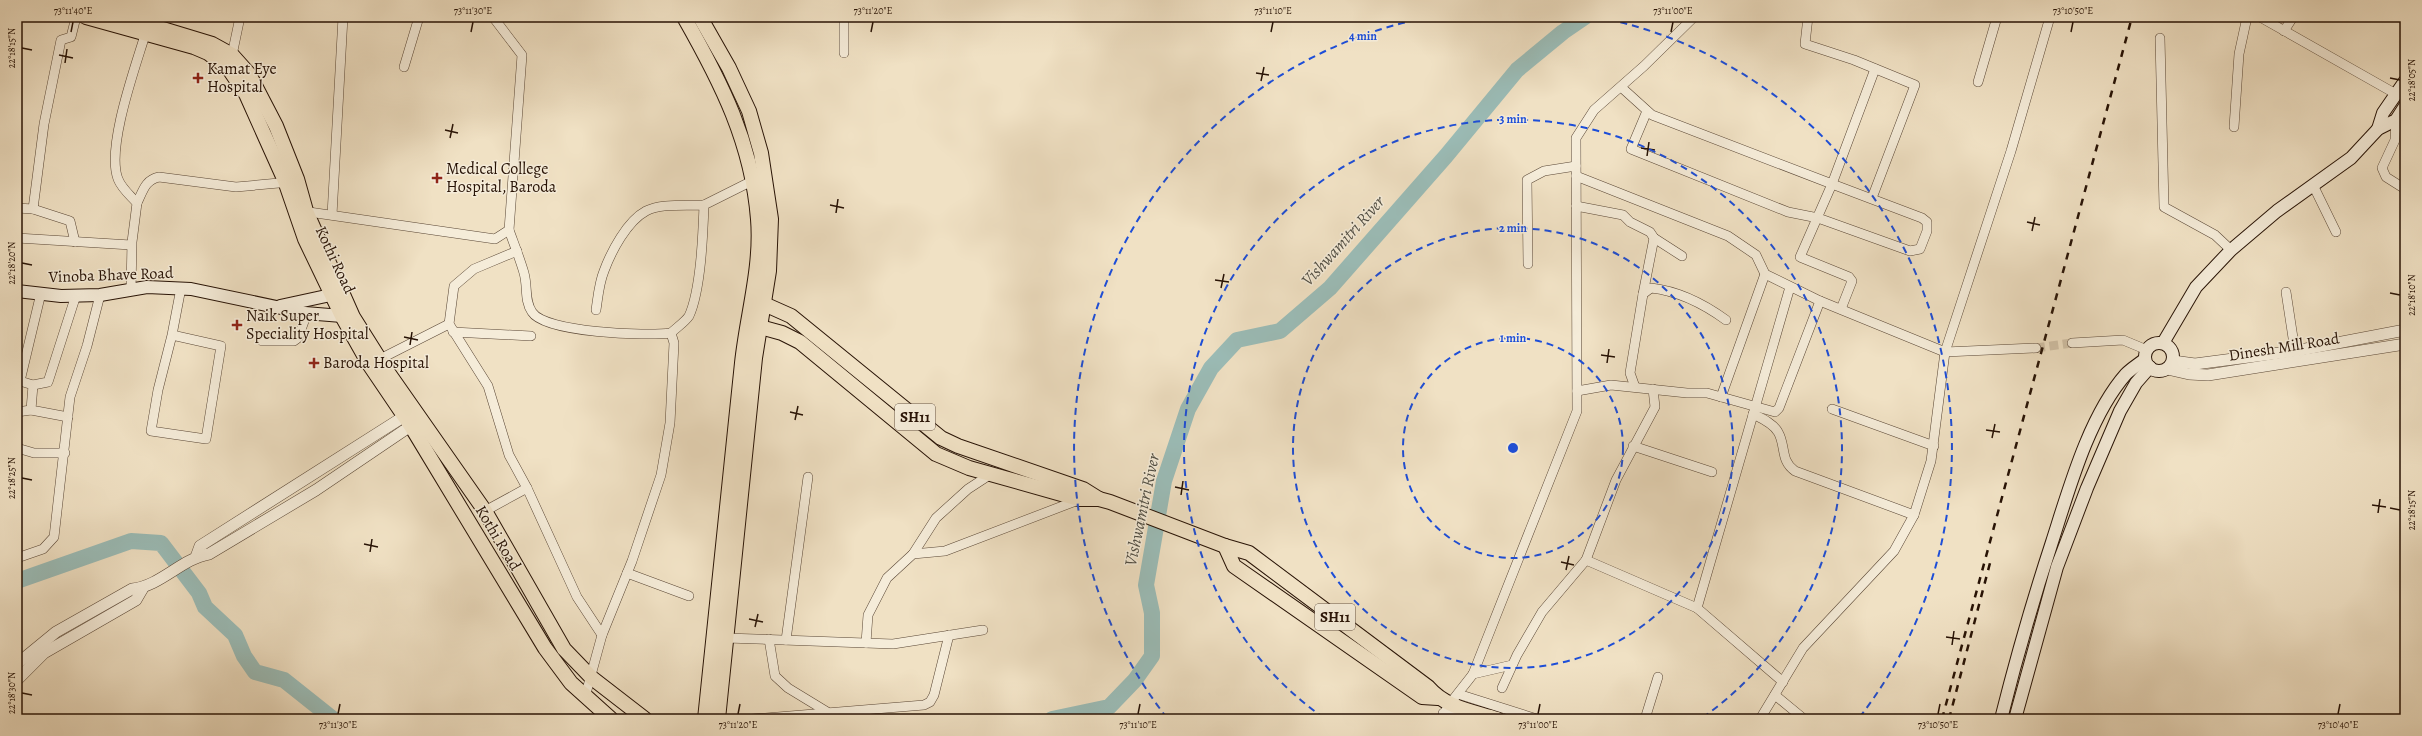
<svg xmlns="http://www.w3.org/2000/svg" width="2422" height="736" font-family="Alegreya,serif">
<rect width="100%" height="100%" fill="#f0e1c4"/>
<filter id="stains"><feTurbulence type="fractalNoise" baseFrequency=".005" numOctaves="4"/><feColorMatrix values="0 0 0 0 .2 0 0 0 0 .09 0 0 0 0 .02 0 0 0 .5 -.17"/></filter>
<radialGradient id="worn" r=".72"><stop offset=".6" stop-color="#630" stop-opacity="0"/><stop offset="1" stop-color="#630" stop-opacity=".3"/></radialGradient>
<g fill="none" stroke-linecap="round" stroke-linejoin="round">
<!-- river -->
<g stroke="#9bbdb8" stroke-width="16">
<path d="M17,581L131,541L161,543L199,593L205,607L235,635L244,656L255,672L284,680L333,719"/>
<path d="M1052,719L1109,707L1135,680L1152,656V613L1146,585L1164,481L1188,409L1211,368L1237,340L1280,331L1330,288L1446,156L1517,70L1563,32L1585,17"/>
</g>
<!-- minor-tunnel -->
<path stroke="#d2c2a7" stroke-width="9" stroke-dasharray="9 4.5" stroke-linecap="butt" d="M2036,348L2072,343"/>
<defs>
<g id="minor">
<path d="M844,17V53"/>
<path d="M1808,17L1805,44L1854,60L1915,85L1872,198"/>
<path d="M2260,17L2396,94"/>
<path d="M2284,31L2293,17"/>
<path d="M2160,38L2164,207L2215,235L2231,250"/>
<path d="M231,60L240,17"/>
<path d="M404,67L419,17"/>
<path d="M1978,82L1997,17"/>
<path d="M1621,87L1652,115L1832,184L1875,69"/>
<path d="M1647,111L1631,149L1788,212L1818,218L1910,251L1920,249L1927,231V222L1922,218L1832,184L1800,257L1849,277L1852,281L1841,309"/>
<path d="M2396,120L2395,140L2382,168L2386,177L2405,189"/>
<path d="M2234,127L2239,54L2247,17"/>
<path d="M1576,176L1728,236L1756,255L1765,274L1820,301L1945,352L2036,348"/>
<path d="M2313,185L2336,232"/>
<path d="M137,203C143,191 145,180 159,177L236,187L290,182"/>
<path d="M1576,206L1623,215L1630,222L1650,232L1654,238L1682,256"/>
<path d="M17,208L33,209L44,124L61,40L71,37L76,17"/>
<path d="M33,209L70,221L75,242"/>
<path d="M302,211L495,239L509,230L522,55L493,17"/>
<path d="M332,215L343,17"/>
<path d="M509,230C514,244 520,259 524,273C528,287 524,300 532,312C545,333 647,336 671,333"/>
<path d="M17,238L131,245"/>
<path d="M1528,264L1527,180L1544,171L1576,166"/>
<path d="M131,289L132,242L137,203C130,195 122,189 118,179C106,148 135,68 145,35"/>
<path d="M2286,292L2295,351"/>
<path d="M41,293L20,381L33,385L31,410L68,417"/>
<path d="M1643,294L1654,238"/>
<path d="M596,310C598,297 599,283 604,271C611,252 627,221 646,211C661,203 687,206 704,205"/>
<path d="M453,332L531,336"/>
<path d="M172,335L158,390L151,431L206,439L221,346L172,335L181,288"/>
<path d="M262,341H294L298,338L307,313"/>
<path d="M2072,343L2123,340L2147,350"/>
<path d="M380,359L449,324"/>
<path d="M33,385L48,382L76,295"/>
<path d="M1635,387L1630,373L1643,294L1651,288C1678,291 1704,304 1726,320"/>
<path d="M1577,391L1611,385L1687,393H1707L1775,412L1779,408L1820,301"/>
<path d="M1721,397L1765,274"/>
<path d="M1832,409L1934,446"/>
<path d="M17,412L31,410"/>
<path d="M1753,414C1761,418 1773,423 1778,432C1786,445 1780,461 1795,471L1914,515"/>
<path d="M1633,446L1712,472"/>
<path d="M17,448L34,453H65"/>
<path d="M527,488L577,597L602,635"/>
<path d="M485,511L527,488L509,455L488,386L449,324L454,286L474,269L517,251"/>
<path d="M913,554L936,518L968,489L991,474"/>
<path d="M17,558L43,549L54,537L70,397L87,346L100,295"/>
<path d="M1586,560L1616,480L1655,407L1653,389"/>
<path d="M627,573L689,596"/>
<path d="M1697,608L1783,682"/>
<path d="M726,638L893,644L983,630"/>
<path d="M769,639L775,676L788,688L829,713"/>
<path d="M786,640L808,477"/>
<path d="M866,643L868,615L887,578L913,554L945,551L1081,499"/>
<path d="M1473,674L1512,665"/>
<path d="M1502,688L1517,655L1542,612L1586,560L1697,608L1790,287"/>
<path d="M1458,694L1537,719"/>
<path d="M1775,695L1804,719"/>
<path d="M585,697L602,635L632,561L661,475L670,423L674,343L671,333C676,328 685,322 689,316C701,290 703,233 704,205L752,181"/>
<path d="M1443,713L1464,719"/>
<path d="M752,719L924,705L930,702L934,695L949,635"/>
<path d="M1441,719C1449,702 1462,689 1473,674L1577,411L1576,138L1594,110L1644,66L1694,17"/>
<path d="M1645,719L1658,677"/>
<path d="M1760,719L1803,648L1894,551L1914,515L1931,461L1945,352L2011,151L2050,17"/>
</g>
<g id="tertiary">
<path d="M2173,361L2195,364L2295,351L2405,330"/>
<path d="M2167,369L2189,374L2208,375L2405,344"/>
<path d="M196,557L200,546L411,412"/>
<path d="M17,664L56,632L132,589C161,586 181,559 209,554L316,490L418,421"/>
<path d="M17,680L44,653L136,600L143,588"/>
</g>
<g id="secondary">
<path d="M2378,129L2383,113L2405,81"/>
<path d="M17,291L61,296L100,295L147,287L191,289L305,313L342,316L349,313"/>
<path d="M280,306L340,293"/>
<path d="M2163,343L2196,287L2231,250L2277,211L2351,158L2378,129L2396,120L2405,106"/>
<circle cx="2159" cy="357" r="14"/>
<path d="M2001,719C2016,659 2033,600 2052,542C2069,489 2089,416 2126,374C2132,368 2139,364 2145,359"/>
<path d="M2015,719L2057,567L2087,488L2120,411L2136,383L2150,367"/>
</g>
<g id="primary">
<path d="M86,17L194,47L208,53L229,69L246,94L285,181L305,239L342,316L369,364L411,426L545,648L571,683L611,719"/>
<path d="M123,17L212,44L232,55L249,74L276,126L297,179L306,211L353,317L387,371L485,511L564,649L592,678L645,719"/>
<path d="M753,303L764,304L791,316L941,438L958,446L1083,489L1099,499"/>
<path d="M749,324L782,333L800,342L936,454L969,468L1079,499H1099L1110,502L1225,546L1249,553L1428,687C1446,708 1472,711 1497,719"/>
<path d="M1225,546L1234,566L1422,697L1438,698"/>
</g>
<g id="trunk">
<path d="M684,17C721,82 752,143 758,219C762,267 747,315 742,363C729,481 717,600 705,719"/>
<path d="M700,17L729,68L749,111L761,153L771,219L769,271L755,358L718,719"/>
</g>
</defs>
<!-- minor casing -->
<use href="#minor" stroke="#594635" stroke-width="10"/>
<!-- tertiary casing -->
<use href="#tertiary" stroke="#594635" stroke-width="12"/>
<!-- secondary casing -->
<use href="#secondary" stroke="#271205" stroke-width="14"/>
<!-- primary casing -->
<use href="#primary" stroke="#271205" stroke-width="16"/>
<!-- trunk casing -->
<use href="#trunk" stroke="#271205" stroke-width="16"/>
<!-- minor -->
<use href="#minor" stroke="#f5ecd9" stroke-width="9"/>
<!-- tertiary -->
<use href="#tertiary" stroke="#f5ecd9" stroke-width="11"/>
<!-- secondary -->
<use href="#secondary" stroke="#f5ecd9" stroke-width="12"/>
<!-- primary -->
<use href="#primary" stroke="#f0e1c4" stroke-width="14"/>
<!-- trunk -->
<use href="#trunk" stroke="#f0e1c4" stroke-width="14"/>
<!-- rail -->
<g stroke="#271205" stroke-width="2.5" stroke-dasharray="7 7" stroke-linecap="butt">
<path d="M1942,719L2132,17"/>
<path d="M1949,719L1990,563"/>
</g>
</g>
<!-- ticks -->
<path fill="none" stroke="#271205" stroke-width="1.5" d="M71,32L73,22M471,32L473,22M871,32L873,22M1271,32L1273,22M1671,32L1673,22M2071,32L2073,22M22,48L32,50M59,55L73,58M65,63L67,49M1256,73L1269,75M2390,78L2400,80M1261,81L1264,67M445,130L458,133M450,138L453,124M1641,148L1655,150M1647,156L1649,142M830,205L844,208M836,213L838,199M2027,222L2040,225M2032,231L2035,217M22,263L32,265M1215,280L1229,282M1221,288L1224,274M2390,293L2400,295M404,337L418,340M410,345L412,332M1601,355L1615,357M1607,363L1609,349M790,412L803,415M795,420L798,406M1986,430L2000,432M1992,438L1995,424M22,478L32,480M1175,487L1189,490M1181,495L1183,481M2372,505L2386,507M2390,508L2400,510M2378,513L2380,499M364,544L378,547M370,552L372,539M1561,562L1574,565M1566,570L1569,556M749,619L763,622M755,627L758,614M1946,637L1960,639M1952,645L1954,631M22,693L32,695M338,714L340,704M738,714L740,704M1138,714L1140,704M1538,714L1540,704M1938,714L1940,704M2338,714L2340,704"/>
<!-- distance rings -->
<g fill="none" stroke="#1d4ed8" stroke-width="2" stroke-dasharray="7 5">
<circle cx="1513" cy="448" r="110"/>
<circle cx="1513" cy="448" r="220"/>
<path d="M1324 718A329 329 0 1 1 1702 718"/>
<path d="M1167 718A439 439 0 0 1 1429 17M1597 17A439 439 0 0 1 1859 718"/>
</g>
<!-- markers -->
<g fill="#8f2418" stroke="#f5ecd9" stroke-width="1.5">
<path d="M196 72h4v4h4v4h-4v4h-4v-4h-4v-4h4z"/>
<path d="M435 172h4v4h4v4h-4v4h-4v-4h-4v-4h4z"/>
<path d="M235 319h4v4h4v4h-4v4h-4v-4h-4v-4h4z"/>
<path d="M312 357h4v4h4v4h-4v4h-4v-4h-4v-4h4z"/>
</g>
<g text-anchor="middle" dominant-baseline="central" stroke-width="3" stroke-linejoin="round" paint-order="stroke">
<!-- shield labels -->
<g fill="#f5ecd9" stroke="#655345" stroke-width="1">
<rect x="895" y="404" width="40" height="26" rx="3"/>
<rect x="1315" y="604" width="40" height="26" rx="3"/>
</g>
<g font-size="15" font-weight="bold" fill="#271205">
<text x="915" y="417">SH11</text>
<text x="1335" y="617">SH11</text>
</g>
<!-- poi labels -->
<g font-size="16" fill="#271205" stroke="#f5ecd9" text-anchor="start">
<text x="207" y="69">Kamat Eye<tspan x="207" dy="18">Hospital</tspan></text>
<text x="446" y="169">Medical College<tspan x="446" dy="18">Hospital, Baroda</tspan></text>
<text x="246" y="316">Naik Super<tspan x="246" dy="18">Speciality Hospital</tspan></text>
<text x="323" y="363">Baroda Hospital</text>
</g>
<!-- street labels -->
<g font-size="16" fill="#271205" stroke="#f5ecd9">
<text transform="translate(335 260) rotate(65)">Kothi Road</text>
<text transform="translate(111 275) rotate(-2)">Vinoba Bhave Road</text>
<text transform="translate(2284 347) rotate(-9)">Dinesh Mill Road</text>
<text transform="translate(498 538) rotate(59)">Kothi Road</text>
</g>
<!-- water labels -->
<g font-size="17" font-style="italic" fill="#504e44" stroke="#f5ecd9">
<text transform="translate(1343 241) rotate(-48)">Vishwamitri River</text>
<text transform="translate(1142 510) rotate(-78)">Vishwamitri River</text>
</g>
</g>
<circle cx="1513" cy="448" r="6" fill="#1d4ed8" stroke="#f5ecd9" stroke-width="2"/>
<g font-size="12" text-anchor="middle" font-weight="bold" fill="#1d4ed8" stroke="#f5ecd9" stroke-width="3" stroke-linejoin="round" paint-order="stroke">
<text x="1363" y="40">4 min</text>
<text x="1513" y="123">3 min</text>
<text x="1513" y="232">2 min</text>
<text x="1513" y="342">1 min</text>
</g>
<!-- margin -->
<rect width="2422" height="736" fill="none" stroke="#f0e1c4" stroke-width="44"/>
<rect x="22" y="22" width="2378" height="692" fill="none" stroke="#271205" stroke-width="1.5"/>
<g font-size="10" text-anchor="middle" fill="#271205">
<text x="73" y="14">73°11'40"E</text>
<text x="473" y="14">73°11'30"E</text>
<text x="873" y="14">73°11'20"E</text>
<text x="1273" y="14">73°11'10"E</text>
<text x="1673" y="14">73°11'00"E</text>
<text x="2073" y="14">73°10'50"E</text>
<text transform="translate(11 48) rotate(-90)" y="4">22°18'15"N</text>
<text transform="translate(2411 80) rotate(-90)" y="4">22°18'05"N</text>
<text transform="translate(11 263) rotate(-90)" y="4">22°18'20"N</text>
<text transform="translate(2411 295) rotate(-90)" y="4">22°18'10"N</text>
<text transform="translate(11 478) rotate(-90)" y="4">22°18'25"N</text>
<text transform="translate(2411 510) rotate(-90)" y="4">22°18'15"N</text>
<text transform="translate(11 693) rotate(-90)" y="4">22°18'30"N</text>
<text x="338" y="728">73°11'30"E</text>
<text x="738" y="728">73°11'20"E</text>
<text x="1138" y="728">73°11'10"E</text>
<text x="1538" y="728">73°11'00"E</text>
<text x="1938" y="728">73°10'50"E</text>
<text x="2338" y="728">73°10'40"E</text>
</g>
<rect width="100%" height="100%" filter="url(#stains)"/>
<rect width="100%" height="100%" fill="url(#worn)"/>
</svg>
